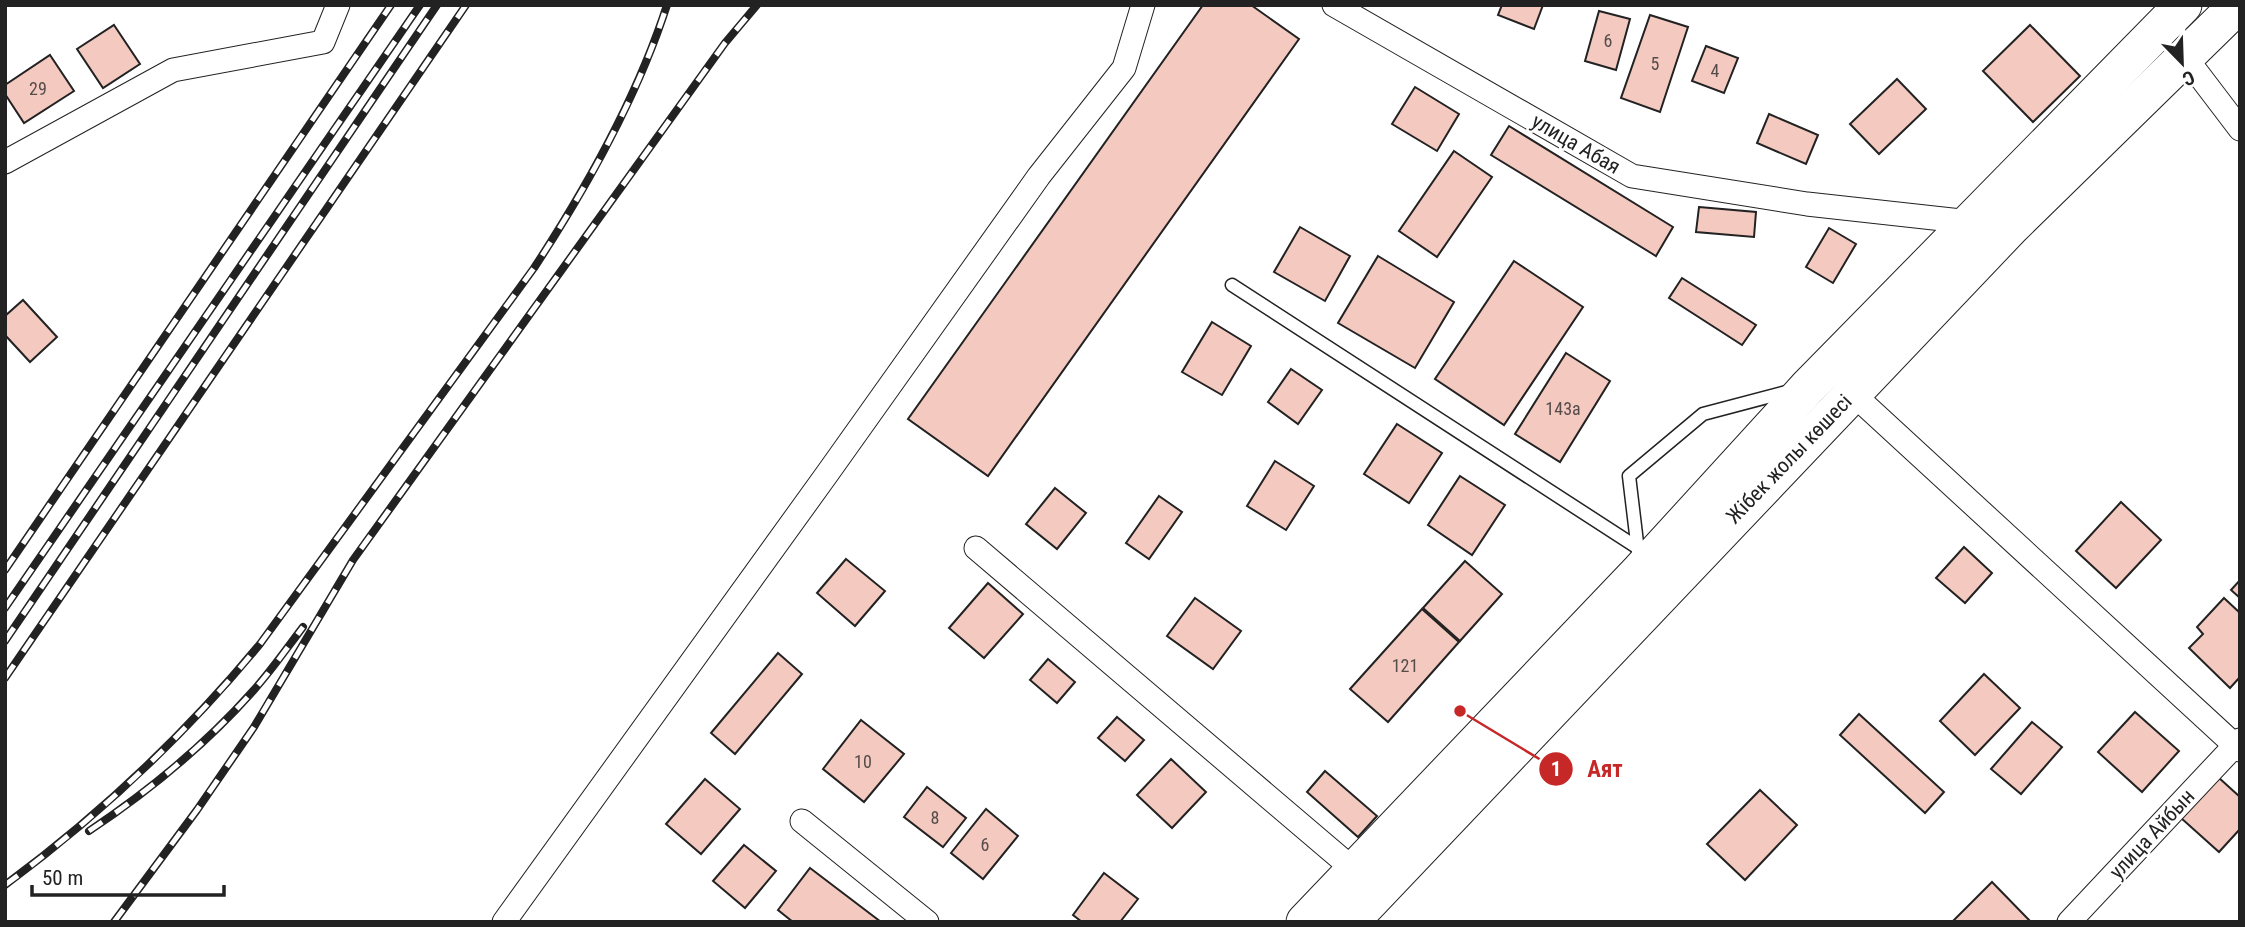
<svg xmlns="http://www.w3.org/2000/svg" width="2245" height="927" font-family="'Roboto Condensed',sans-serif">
<rect width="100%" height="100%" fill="#fff"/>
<!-- building -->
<g fill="#f3c9c0" stroke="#222" stroke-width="2">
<path d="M1203,5H1251L1299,39L988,476L908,419Z"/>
<path d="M1502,5H1543L1534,29L1498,15Z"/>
<path d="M1599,11L1630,19L1616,70L1585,61Z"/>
<path d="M1650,15L1688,27L1660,112L1621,98Z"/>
<path d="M114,25L140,64L103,88L77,49Z"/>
<path d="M2030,25L2080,76L2033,122L1983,71Z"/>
<path d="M1706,46L1738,58L1724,93L1692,81Z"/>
<path d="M50,55L74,91L24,123L5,94V85Z"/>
<path d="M1897,79L1926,109L1879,154L1850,124Z"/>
<path d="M1415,87L1459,114L1437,151L1392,124Z"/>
<path d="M1769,114L1818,135L1806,164L1757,143Z"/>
<path d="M1509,126L1673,227L1656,256L1491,155Z"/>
<path d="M1454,151L1492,177L1437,257L1399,231Z"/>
<path d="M1699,207L1756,212L1754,237L1696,232Z"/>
<path d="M1300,227L1350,256L1325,301L1274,272Z"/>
<path d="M1829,228L1856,244L1833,283L1806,267Z"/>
<path d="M1378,256L1454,302L1415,368L1338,323Z"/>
<path d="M1514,261L1583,307L1504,425L1435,379Z"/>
<path d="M1682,278L1756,325L1742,345L1669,298Z"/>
<path d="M23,300L57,337L30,362L5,335V316Z"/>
<path d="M1212,322L1251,346L1222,395L1182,372Z"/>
<path d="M1566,353L1610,381L1560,462L1515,434Z"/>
<path d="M1291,369L1322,390L1298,424L1268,402Z"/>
<path d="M1397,424L1442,453L1409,503L1364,474Z"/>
<path d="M1275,461L1314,486L1286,530L1247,506Z"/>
<path d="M1460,476L1505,505L1472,555L1428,525Z"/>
<path d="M1055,488L1086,513L1057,549L1026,524Z"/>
<path d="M1159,496L1182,512L1149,559L1126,543Z"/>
<path d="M2121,502L2161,540L2116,588L2076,551Z"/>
<path d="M1964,547L1992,573L1965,603L1936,578Z"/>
<path d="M846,559L885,591L855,626L817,593Z"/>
<path d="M1465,561L1502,594L1460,641L1423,608Z"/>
<path d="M2240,580V598L2231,590Z"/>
<path d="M988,583L1023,614L984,658L949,628Z"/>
<path d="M1195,598L1241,631L1213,669L1167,636Z"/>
<path d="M2224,598L2240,613V677L2230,688L2189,648L2203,634L2197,627Z"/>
<path d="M1422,609L1459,642L1388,722L1350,689Z"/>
<path d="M778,653L802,674L735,754L711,733Z"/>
<path d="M1048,659L1075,682L1057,703L1030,680Z"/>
<path d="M1984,674L2020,708L1975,755L1940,721Z"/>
<path d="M2135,712L2179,751L2142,792L2098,752Z"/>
<path d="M1859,714L1944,792L1925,813L1840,735Z"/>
<path d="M1117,717L1144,740L1125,761L1098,738Z"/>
<path d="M861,720L904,754L864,802L823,769Z"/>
<path d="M2032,722L2062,747L2021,794L1991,769Z"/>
<path d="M1171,759L1206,792L1172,828L1137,795Z"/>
<path d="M1325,771L1377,816L1358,837L1307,792Z"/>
<path d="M2218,777L2240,797V829L2219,852L2181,818Z"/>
<path d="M705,779L740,809L701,854L666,824Z"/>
<path d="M927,787L966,818L943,847L904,817Z"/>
<path d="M1760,790L1797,825L1745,880L1707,844Z"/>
<path d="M986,809L1018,836L983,879L951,853Z"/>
<path d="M744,845L776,871L745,908L713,881Z"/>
<path d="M810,868L881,922H793L778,910Z"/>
<path d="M1104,873L1138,899L1120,922H1082L1073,915Z"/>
<path d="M1992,882L2031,922H1952Z"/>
</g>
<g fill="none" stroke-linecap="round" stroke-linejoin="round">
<defs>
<g id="lane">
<path d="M1232,285L1638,548"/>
<path d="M1638,551L1629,476L1703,414L1790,391"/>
</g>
<g id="street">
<path d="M1334,5L1632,176L1807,204L1970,222"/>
<path d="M2186,58L2240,129"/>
<path d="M5,162L173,70L323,42L338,5"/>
<path d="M1852,393L2240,750"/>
<path d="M976,548L1353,869"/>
<path d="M802,821L927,922"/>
<path d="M504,922L827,474L1039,176L1124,68L1143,5"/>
<path d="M2069,922L2240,740"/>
</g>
<g id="primary">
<path d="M1305,922L1640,571L1808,387L2183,5"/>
<path d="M1350,922L2011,227L2238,5"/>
</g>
</defs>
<!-- lane casing -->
<use href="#lane" stroke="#222" stroke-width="15"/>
<!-- street casing -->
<use href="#street" stroke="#222" stroke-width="25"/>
<!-- primary casing -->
<use href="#primary" stroke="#222" stroke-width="39"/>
<!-- lane -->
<use href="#lane" stroke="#fff" stroke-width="12"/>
<!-- street -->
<use href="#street" stroke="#fff" stroke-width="23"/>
<!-- primary -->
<use href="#primary" stroke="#fff" stroke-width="37"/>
<defs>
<g id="rail">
<path d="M5,570L391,5"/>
<path d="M5,608L420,5"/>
<path d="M5,641L437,5"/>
<path d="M5,678L466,5"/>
<path d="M89,831C149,791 206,744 253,691C271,671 287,648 303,627"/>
<path d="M5,885C101,814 184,736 260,644L534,268C587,187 637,98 667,5"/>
<path d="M114,922L197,810L254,727L353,560L725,43L757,5"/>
</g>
</defs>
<!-- rail casing -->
<use href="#rail" stroke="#222" stroke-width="8"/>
<!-- rail -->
<use href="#rail" stroke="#fff" stroke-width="5" stroke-dasharray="16" stroke-linecap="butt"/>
</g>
<g text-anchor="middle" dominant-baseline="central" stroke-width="5" stroke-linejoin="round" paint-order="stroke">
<!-- number labels -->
<g font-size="18" fill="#564c4a">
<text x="1608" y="40">6</text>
<text x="1655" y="63">5</text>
<text x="1715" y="70">4</text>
<text x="38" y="88">29</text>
<text x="1563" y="408">143а</text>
<text x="1405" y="665">121</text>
<text x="863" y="761">10</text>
<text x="935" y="817">8</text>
<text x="985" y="844">6</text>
</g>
<!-- street labels -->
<g font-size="21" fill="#222" stroke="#fff">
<text transform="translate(1576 144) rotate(30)">улица Абая</text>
<text transform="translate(1789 459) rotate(-46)">Жібек жолы көшесі</text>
<text transform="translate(2152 834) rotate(-47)">улица Айбын</text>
</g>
</g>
<!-- callouts -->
<path fill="none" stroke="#c62828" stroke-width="2.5" d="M1460 711L1556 769"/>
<g fill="#c62828" stroke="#fff" stroke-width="2.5">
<circle cx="1460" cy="711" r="7"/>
<circle cx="1556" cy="769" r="18"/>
</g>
<g font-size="21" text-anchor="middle" font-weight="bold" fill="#fff">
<text x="1556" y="776">1</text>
</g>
<g font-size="23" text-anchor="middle" font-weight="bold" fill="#c62828" stroke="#fff" stroke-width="5" stroke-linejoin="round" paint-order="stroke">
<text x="1605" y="777">Аят</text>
</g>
<!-- border -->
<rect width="2245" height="927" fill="none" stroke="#222222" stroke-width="14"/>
<!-- north arrow -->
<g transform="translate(2182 63) rotate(157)" stroke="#ffffff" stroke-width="5" paint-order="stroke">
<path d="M0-5L12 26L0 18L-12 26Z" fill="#222222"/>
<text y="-10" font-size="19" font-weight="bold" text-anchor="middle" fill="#222222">С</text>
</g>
<!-- scale -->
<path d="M32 885v10h192v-10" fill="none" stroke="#222222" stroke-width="3.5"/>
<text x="42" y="885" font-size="21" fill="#222222" stroke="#ffffff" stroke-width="5" paint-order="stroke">50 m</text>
</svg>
